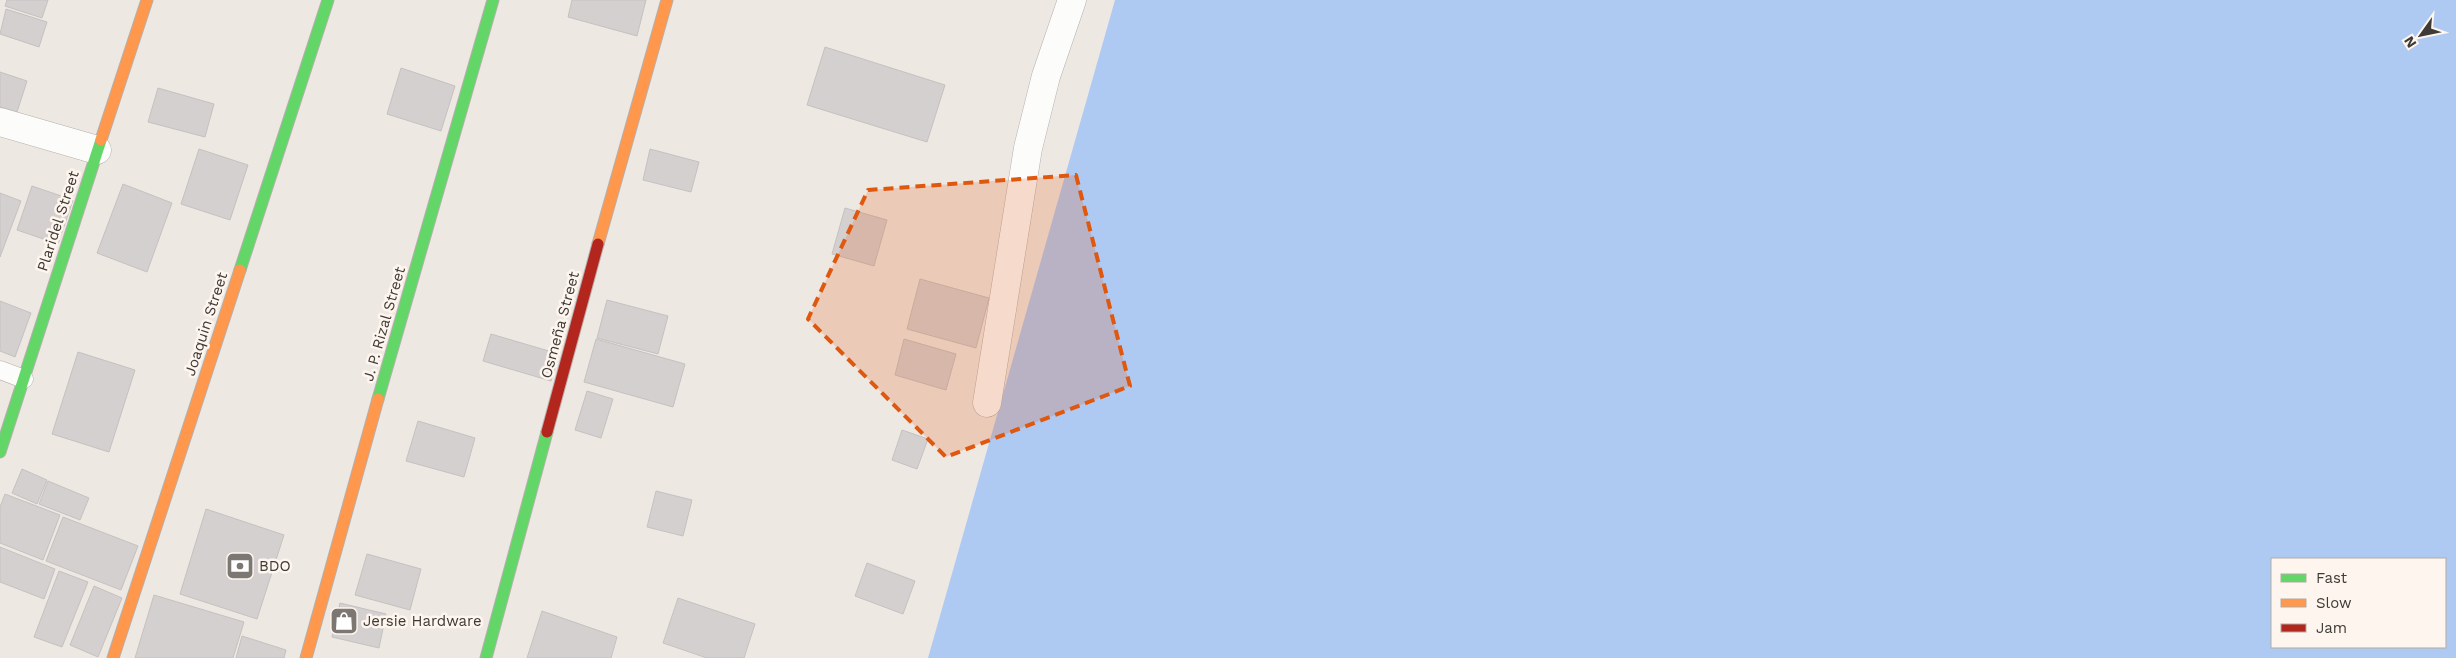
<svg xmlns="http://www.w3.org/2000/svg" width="2456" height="658" font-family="'Work Sans',sans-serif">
<rect width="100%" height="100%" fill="#eee8e3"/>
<!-- water -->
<path fill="#aecaf2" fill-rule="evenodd" d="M1115,0H2456V658H928ZM2272,559H2445V647H2272Z"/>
<!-- building -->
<g fill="#d4d0d0" stroke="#c4c1c0">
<path d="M7,0H48L42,18L5,6Z"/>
<path d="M572,0H646L637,36L568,17Z"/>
<path d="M6,9L47,22L39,47L0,34Z"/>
<path d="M825,47L945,85L927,142L807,105Z"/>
<path d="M401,68L455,86L441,131L387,114Z"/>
<path d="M0,72L27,81L17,112L0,107Z"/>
<path d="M158,88L214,104L205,137L148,122Z"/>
<path d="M199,149L248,165L230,220L181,204Z"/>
<path d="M650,149L699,162L691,192L643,180Z"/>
<path d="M123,184L172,203L147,272L97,253Z"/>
<path d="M32,186L73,200L58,244L17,230Z"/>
<path d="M0,193L21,201L0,257Z"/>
<path d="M845,208L887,220L874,266L832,254Z"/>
<path d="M920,279L989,298L976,348L907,329Z"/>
<path d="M607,300L668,316L658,354L597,338Z"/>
<path d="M0,301L31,313L15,357L0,351Z"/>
<path d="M491,334L559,354L551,381L483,361Z"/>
<path d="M596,339L685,364L673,407L584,382Z"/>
<path d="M904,339L956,354L946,390L895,375Z"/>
<path d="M78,352L135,370L109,452L52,434Z"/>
<path d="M587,391L613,399L601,438L575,430Z"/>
<path d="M418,421L475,438L464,477L406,461Z"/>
<path d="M902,430L928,439L917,469L892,460Z"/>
<path d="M22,469L47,480L37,504L12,493Z"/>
<path d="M48,481L89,498L80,520L39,504Z"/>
<path d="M656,491L692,500L683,536L647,527Z"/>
<path d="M5,494L60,515L43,560L0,543V507Z"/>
<path d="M206,509L284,535L257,619L180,594Z"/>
<path d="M63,517L138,546L121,590L46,561Z"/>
<path d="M0,547L55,569L44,599L0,582Z"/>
<path d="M367,554L421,569L410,610L355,595Z"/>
<path d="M867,563L915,581L903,614L855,596Z"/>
<path d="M59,571L88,582L62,647L34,637Z"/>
<path d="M94,586L122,598L98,657L70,645Z"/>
<path d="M154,595L244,622L233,658H135Z"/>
<path d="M678,598L755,624L744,658H707L663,643Z"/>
<path d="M340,603L386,614L379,648L332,637Z"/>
<path d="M542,611L617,637L611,658H527Z"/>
<path d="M242,636L286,650L284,658H236Z"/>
</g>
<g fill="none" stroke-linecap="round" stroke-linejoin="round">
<defs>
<path id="lane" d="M0,370L24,379"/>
<g id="street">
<path d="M0,122L97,150"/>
<path d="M987,403L1028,148L1046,76L1072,0"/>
</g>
<g id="fast">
<path d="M240,270L328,0"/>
<path d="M378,399L493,0"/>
<path d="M0,452L101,140"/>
<path d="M486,658L547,432"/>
</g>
<g id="slow">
<path d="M101,140L147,0"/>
<path d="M598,244L667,0"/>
<path d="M113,658L240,270"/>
<path d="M306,658L378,399"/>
</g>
<path id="jam" d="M547,432L598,244"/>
</defs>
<!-- lane casing -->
<use href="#lane" stroke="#b5b0ad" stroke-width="19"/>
<!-- street casing -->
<use href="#street" stroke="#b5b0ad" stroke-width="29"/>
<!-- fast casing -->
<use href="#fast" stroke="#b5b0ad" stroke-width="13"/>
<!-- slow casing -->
<use href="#slow" stroke="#b5b0ad" stroke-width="13"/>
<!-- jam casing -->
<use href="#jam" stroke="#b5b0ad" stroke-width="13"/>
<!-- lane -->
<use href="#lane" stroke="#fcfcfb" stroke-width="18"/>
<!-- street -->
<use href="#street" stroke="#fcfcfb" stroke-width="28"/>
<!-- fast -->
<use href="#fast" stroke="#63d668" stroke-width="11"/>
<!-- slow -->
<use href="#slow" stroke="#ff974d" stroke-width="11"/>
<!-- jam -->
<use href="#jam" stroke="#b3261e" stroke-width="11"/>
</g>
<!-- marked area -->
<path fill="#e0570e" fill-opacity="0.2" stroke="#e0570e" stroke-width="4" stroke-dasharray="10 6" stroke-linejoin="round" d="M1076,175L1130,386L946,457L808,319L868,190Z"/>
<!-- icons -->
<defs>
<symbol id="bank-square" viewBox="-11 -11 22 22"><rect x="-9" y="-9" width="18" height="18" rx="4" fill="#7c7773" stroke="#fef6ee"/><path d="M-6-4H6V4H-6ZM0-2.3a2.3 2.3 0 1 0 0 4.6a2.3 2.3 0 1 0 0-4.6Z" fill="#fff"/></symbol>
<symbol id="shop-square" viewBox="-11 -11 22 22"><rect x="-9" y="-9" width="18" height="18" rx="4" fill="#7c7773" stroke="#fef6ee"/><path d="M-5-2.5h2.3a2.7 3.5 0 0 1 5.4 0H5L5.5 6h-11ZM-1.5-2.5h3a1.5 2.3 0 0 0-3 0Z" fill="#fff"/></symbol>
</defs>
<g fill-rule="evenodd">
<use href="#bank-square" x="224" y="550" width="32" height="32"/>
<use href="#shop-square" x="328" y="605" width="32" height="32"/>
</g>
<g text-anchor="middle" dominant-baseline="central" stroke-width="5" stroke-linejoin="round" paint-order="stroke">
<!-- street labels -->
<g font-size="15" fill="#3e3a36" stroke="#fef6ee">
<text transform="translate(58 221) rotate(-72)">Plaridel Street</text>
<text transform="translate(206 324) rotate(-72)">Joaquin Street</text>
<text transform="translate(384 324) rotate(-74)">J. P. Rizal Street</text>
<text transform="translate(560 325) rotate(-75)">Osmeña Street</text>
</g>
<!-- poi labels -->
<g font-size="15" fill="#3e3a36" stroke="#fef6ee" text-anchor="start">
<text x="259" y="566">BDO</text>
<text x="363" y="621">Jersie Hardware</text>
</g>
</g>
<!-- legend -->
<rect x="2271" y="558" width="175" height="90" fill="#fef6ee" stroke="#b1aba4"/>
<rect x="2281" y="574" width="25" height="8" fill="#63d668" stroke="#b1aba4"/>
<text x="2316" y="583" font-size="15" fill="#3e3a36">Fast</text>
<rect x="2281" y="599" width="25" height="8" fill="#ff974d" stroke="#b1aba4"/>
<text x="2316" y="608" font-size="15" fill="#3e3a36">Slow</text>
<rect x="2281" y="624" width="25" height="8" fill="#b3261e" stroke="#b1aba4"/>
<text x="2316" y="633" font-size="15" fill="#3e3a36">Jam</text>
<!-- north arrow -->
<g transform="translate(2421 35) rotate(237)" stroke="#fef6ee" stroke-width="4" paint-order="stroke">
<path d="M0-4L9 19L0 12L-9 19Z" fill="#3e3a36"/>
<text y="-8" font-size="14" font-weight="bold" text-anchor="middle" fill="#3e3a36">N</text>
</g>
</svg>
